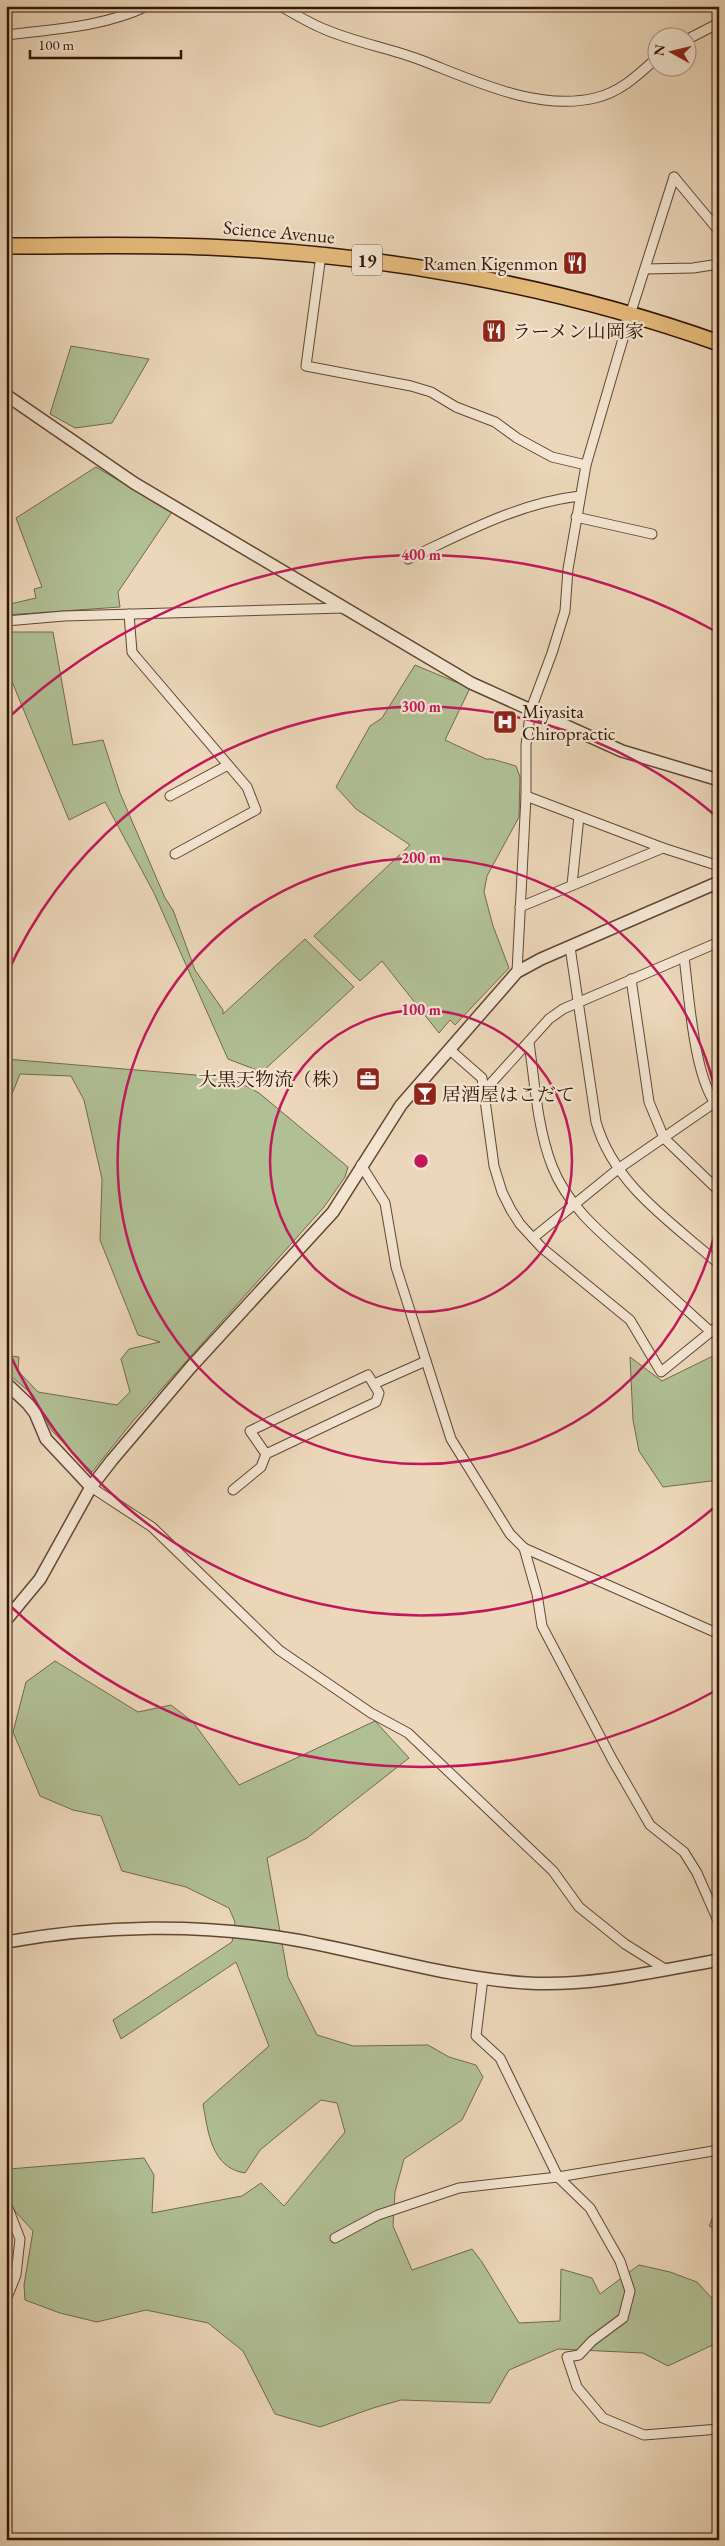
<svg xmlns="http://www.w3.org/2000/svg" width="725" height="2546" font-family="'EB Garamond','Noto Serif JP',serif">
<rect width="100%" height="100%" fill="#ecd7ba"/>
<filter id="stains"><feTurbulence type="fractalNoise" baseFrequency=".004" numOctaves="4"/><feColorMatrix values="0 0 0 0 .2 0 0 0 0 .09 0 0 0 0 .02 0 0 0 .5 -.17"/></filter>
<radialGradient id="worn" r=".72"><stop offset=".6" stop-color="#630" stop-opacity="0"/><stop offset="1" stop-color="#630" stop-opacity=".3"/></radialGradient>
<!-- green -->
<g fill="#b1bf95" stroke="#726a4c">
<path d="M71,346L149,359L112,423L75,428L50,414Z"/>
<path d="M96,467L172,512L118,592L120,607L6,615V605L36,598L34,589L42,587L16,518Z"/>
<path d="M6,632H53L73,745L103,740L120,793L165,898L173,910L195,970L223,1010V1014L305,939L354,987L262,1072L228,1059L154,893L105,802L69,820L6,667Z"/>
<path d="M415,665L470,688L445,740L486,759H492L516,766L520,777L519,817L487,876L484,892L493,926L509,968L455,1025L450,1020L439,1033L382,961L360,981L314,936L410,845L356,809L336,787L370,726L382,718Z"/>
<path d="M6,1059L231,1078L259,1093L348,1167L345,1177L324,1207L133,1421L92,1472L52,1431L33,1395L6,1372V1363L12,1356L19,1357L18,1371L38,1392L117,1405L130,1392L121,1359L129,1349L160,1342L138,1335L100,1240L102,1179L84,1100L71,1076L20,1074L6,1109Z"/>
<path d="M715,1355L719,1359V1480L663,1487L639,1451L633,1420L630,1357L662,1381Z"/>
<path d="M55,1661L138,1712L171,1705L193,1722L239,1785L375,1721L409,1758L307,1838L267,1858L288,1977L317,2035L353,2046L428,2045L449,2057L476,2065L483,2077L462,2120L404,2159L395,2192L393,2226L412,2270L472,2249L482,2262L519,2323L560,2321L561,2269L592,2278L600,2294L639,2265L670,2272L697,2282L719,2306V2342L668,2366L643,2353L558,2349L509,2370L490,2403L401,2400L373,2408L320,2427L275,2414L243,2351L208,2323L146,2310L97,2322L60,2313L25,2300L24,2285L33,2231L6,2201V2164L9,2169L144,2158L154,2175L152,2213L242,2196L261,2183L284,2206L345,2132L337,2103L321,2100L260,2150L245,2173C211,2168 208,2131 203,2104L269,2046L236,1962L121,2039L113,2020L232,1942L235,1922L229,1908L186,1887L122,1871L101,1816L73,1810L40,1796L13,1732L26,1682Z"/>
<path d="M719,2203V2231L709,2226Z"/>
</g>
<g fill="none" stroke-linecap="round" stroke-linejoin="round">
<defs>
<g id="minor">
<path d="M280,6C295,14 309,23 324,29C354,42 388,48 418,59C471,79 536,112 595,98C621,92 638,75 658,57"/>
<path d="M6,35C53,29 104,27 147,6"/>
<path d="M688,39L719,23"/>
<path d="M674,177L719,231"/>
<path d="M321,255L306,366L411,386L431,392L456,407L495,422L517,438L552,457L586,465"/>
<path d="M645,269L693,268L719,264"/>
<path d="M576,517L652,534"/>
<path d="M408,559C464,533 518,503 580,496"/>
<path d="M129,614L132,652L136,657L247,787L256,810L175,854"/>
<path d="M6,621L64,616L344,608"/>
<path d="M170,796L228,765"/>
<path d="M526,796L663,848L719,866"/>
<path d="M572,885L579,816"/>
<path d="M520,907L663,848"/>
<path d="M570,947L596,1122C614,1185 671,1222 719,1264"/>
<path d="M684,957C689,995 694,1082 719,1108"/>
<path d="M517,972L526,796V745L531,709L552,653L565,611L568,569L586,465L630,315L674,177"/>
<path d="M631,979L649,1102L664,1138L719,1191"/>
<path d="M529,1043C535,1083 537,1127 552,1166C568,1207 602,1234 635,1263C660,1286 686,1309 711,1332"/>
<path d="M449,1049L482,1078L494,1166L502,1192L511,1210L520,1224L542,1248L630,1320L661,1372L719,1325"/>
<path d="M484,1091L549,1019L563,1009L719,942"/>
<path d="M361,1165L385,1203L396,1267L451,1439L510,1534L524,1548L537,1594L542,1626L612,1759L650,1825L684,1852L697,1873L719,1923"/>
<path d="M533,1238L618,1169L714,1103"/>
<path d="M368,1375L379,1393L376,1402L266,1454L250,1431Z"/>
<path d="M374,1384L426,1361"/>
<path d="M91,1487L152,1527L279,1650L371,1713L408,1733L553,1871L579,1907L625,1944L665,1969"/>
<path d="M233,1490L261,1467L266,1454"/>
<path d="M524,1548L719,1634"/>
<path d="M483,1978L476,2036L500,2058L558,2177L590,2208L620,2261L630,2291L623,2318L592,2341L579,2355L567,2357L577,2387L603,2418L644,2435L719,2429"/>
<path d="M6,2203L20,2239L16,2275L6,2300"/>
<path d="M335,2238L378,2215L459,2188L558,2177L719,2150"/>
</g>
<g id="tertiary">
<path d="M6,395L134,483L471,683L622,751L719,780"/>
<path d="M6,1383L28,1404L35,1413L46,1439L91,1487"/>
<path d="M6,1620L40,1579L91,1487L112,1460L190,1368L333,1212L401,1105L517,972L541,959L719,882"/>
<path d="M6,1942C101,1925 202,1923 296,1940C373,1954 449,1978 527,1983C589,1987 658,1971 719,1960"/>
</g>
<path id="primary" d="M6,246C73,246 140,244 207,247C379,254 556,285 719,343"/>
</defs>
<!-- minor casing -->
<use href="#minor" stroke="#614632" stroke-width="11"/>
<!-- tertiary casing -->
<use href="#tertiary" stroke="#614632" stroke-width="14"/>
<!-- primary casing -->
<use href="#primary" stroke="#331504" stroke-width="18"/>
<!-- minor -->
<use href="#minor" stroke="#f3e5d2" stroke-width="9"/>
<!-- tertiary -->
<use href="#tertiary" stroke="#f3e5d2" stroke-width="11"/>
<!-- primary -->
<use href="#primary" stroke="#e6bc7d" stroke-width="15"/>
</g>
<!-- distance rings -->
<g fill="none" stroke="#c2185b" stroke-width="2.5">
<circle cx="421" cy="1161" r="151"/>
<path d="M718 1219A303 303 0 1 1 718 1103"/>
<path d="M716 1506A454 454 0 0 1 6 1346M6 976A454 454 0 0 1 716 816"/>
<path d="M715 1691A606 606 0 0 1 8 1604M8 718A606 606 0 0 1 715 631"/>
</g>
<!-- icons -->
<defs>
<symbol id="restaurant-square" viewBox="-11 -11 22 22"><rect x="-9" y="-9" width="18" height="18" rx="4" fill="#8f2418" stroke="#f3e5d2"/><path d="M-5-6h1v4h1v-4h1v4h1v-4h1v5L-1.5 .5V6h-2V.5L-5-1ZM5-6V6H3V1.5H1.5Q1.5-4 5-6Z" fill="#fff"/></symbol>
<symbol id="hospital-square" viewBox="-11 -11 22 22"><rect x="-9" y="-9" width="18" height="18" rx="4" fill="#8f2418" stroke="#f3e5d2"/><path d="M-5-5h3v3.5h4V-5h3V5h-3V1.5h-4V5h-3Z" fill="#fff"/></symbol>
<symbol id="office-square" viewBox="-11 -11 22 22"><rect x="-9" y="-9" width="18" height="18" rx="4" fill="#8f2418" stroke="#f3e5d2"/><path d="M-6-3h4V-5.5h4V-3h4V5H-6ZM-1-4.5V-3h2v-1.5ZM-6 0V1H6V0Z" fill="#fff"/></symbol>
<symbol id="bar-square" viewBox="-11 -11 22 22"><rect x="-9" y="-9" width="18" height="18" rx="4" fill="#8f2418" stroke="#f3e5d2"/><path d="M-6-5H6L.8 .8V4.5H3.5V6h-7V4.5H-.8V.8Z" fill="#fff"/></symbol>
</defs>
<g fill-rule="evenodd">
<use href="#restaurant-square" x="561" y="249" width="28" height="28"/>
<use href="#restaurant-square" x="480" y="317" width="28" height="28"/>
<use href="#hospital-square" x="491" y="708" width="28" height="28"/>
<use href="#office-square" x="354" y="1065" width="28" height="28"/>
<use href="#bar-square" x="411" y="1080" width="28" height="28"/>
</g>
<g text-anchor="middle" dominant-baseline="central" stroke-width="4.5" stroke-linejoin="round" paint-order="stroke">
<!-- shield labels -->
<rect fill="#f3e5d2" stroke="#6d5342" stroke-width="1" x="352" y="244.5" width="30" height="31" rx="4"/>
<g font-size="18" font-weight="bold" fill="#331504">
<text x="367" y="260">19</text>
</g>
<!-- street labels -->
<g font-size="19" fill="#331504" stroke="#f3e5d2">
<text transform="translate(279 232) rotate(5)">Science Avenue</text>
</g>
<!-- poi labels -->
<g font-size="19" fill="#331504" stroke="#f3e5d2" text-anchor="start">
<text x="558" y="263" text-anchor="end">Ramen Kigenmon</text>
<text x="512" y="331">ラーメン山岡家</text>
<text x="522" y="711">Miyasita<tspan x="522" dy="22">Chiropractic</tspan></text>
<text x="350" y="1079" text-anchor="end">大黒天物流（株）</text>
<text x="442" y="1094">居酒屋はこだて</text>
</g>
</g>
<circle cx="421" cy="1161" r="8" fill="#c2185b" stroke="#f3e5d2" stroke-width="2.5"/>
<g font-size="15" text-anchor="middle" font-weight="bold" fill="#c2185b" stroke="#f3e5d2" stroke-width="4.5" stroke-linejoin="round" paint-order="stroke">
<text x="421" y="560">400 m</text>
<text x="421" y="712">300 m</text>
<text x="421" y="863">200 m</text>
<text x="421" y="1015">100 m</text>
</g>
<!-- margin -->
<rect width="725" height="2546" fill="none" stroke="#ecd7ba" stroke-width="25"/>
<rect x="8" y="8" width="710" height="2531" fill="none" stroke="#331504" stroke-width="2.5"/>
<rect x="12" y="12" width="700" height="2521" fill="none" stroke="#331504"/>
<!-- north arrow -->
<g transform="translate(672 52) rotate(278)"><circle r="24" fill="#f3e5d2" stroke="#a69280"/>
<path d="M0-4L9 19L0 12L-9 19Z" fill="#8f2418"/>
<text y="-8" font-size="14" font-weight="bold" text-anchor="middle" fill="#331504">N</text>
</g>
<!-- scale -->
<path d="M30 50v8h151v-8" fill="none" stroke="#331504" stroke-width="2.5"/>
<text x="38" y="50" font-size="15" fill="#331504" stroke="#f3e5d2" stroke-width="4" paint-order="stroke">100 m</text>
<rect width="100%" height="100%" filter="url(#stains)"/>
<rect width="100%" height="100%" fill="url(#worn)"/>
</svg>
